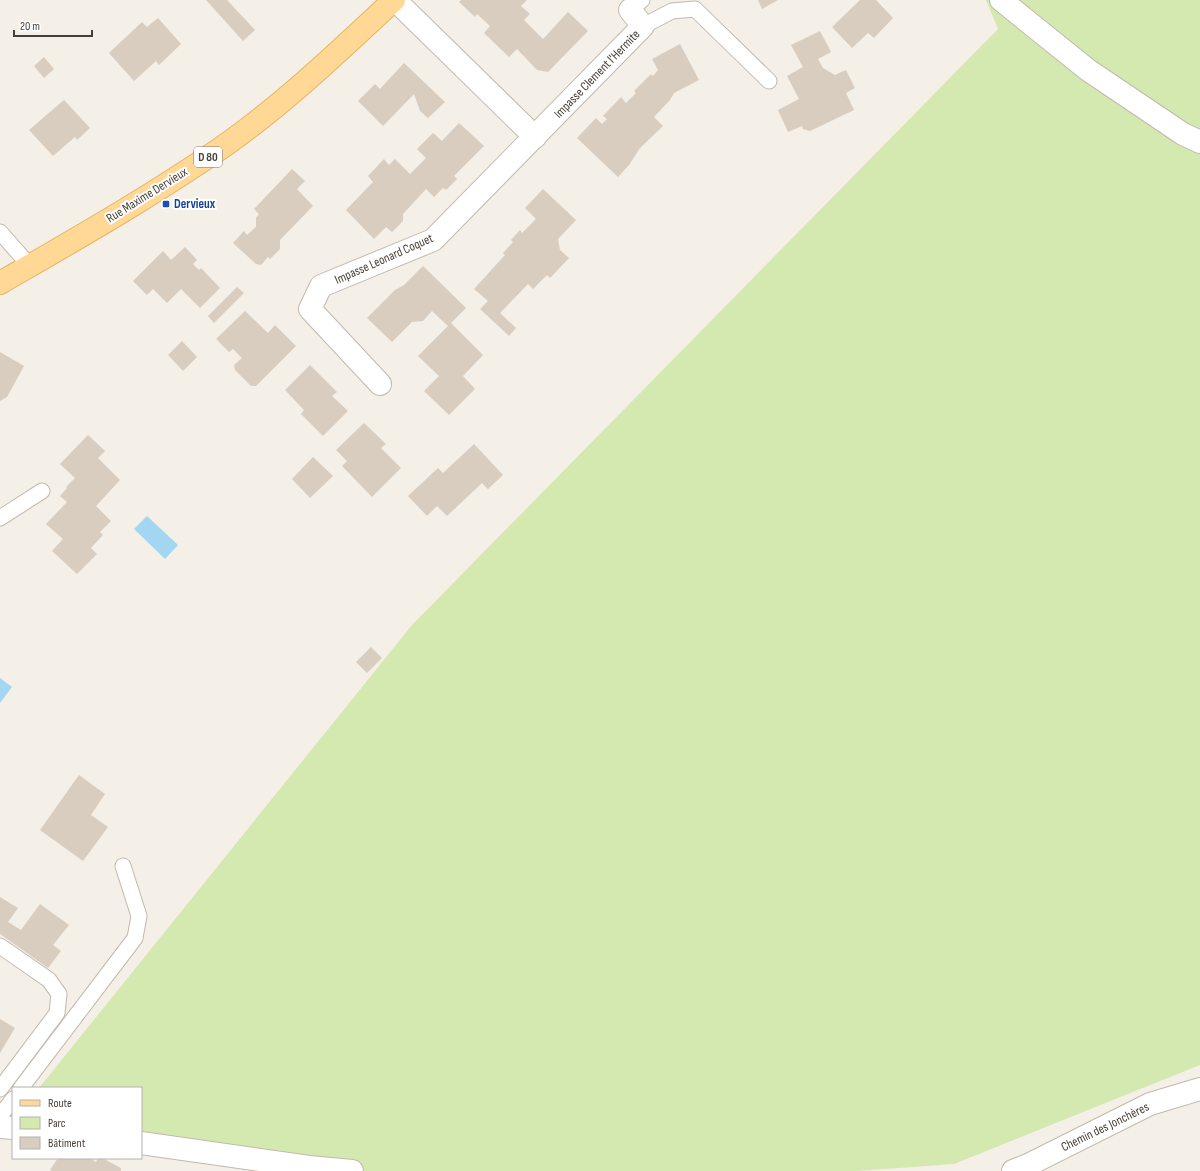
<svg xmlns="http://www.w3.org/2000/svg" width="1200" height="1171" font-family="'Sofia Sans Condensed',sans-serif">
<rect width="100%" height="100%" fill="#f4efe7"/>
<!-- green -->
<path fill="#d3e9af" d="M986,0H1200V1065L954,1164L857,1171H355L141,1131V1088H39L412,625L998,29Z"/>
<!-- water -->
<g fill="#a3d7f1">
<path d="M147,516L178,545L165,559L134,529Z"/>
<path d="M0,678L12,687L0,703Z"/>
</g>
<!-- building -->
<g fill="#d9cdbf">
<path d="M206,0H227L255,30L243,41Z"/>
<path d="M461,0H527L521,6L530,14L524,20L543,39L568,12L588,31L548,72L537,70L517,49L509,57L484,33L490,26L477,14L475,17L459,2Z"/>
<path d="M758,0H778L762,9Z"/>
<path d="M860,0H876L893,18L874,38L868,33L852,48L832,27Z"/>
<path d="M158,18L181,44L159,65L156,61L134,81L109,53L142,22L147,27Z"/>
<path d="M820,31L831,52L818,59L823,68L835,75L846,70L855,88L846,93L854,110L810,131L803,129L802,126L788,132L778,110L799,99L787,76L803,67L791,45Z"/>
<path d="M680,44L699,80L674,93L670,100L654,117L663,126L640,148L629,165L618,177L577,138L596,118L602,124L607,119L603,116L621,97L626,103L636,93L634,91L651,74L653,76L658,70L652,59Z"/>
<path d="M44,57L54,69L44,78L34,66Z"/>
<path d="M404,63L445,102L428,118L420,111L414,94L383,126L358,101L375,84L380,89Z"/>
<path d="M64,100L90,128L77,140L75,137L53,156L29,130Z"/>
<path d="M459,123L484,146L454,176L457,179L446,190L443,188L434,197L426,189L403,214V221L392,232L386,227L374,239L346,210L373,182L368,176L384,159L389,165L395,159L410,174L426,158L417,149L433,133L442,141Z"/>
<path d="M292,169L305,181L297,189L313,206L280,240V249L270,259L268,257L261,265L256,264L233,243L244,231L247,235L256,227V218L259,214L254,209Z"/>
<path d="M543,189L576,220L558,239L560,250L569,258L550,278L547,275L533,289L528,284L500,313L516,328L509,336L480,309L488,301L474,289L505,255L503,253L513,242L511,240L520,230L522,233L536,219L525,208Z"/>
<path d="M185,247L197,260L193,264L199,270L201,268L220,288L200,308L181,289L167,303L153,289L147,295L133,281L163,251L171,260Z"/>
<path d="M423,266L466,308L451,323L483,355L463,376L475,389L449,415L424,391L439,376L418,356L448,326L432,311L423,321L412,322L392,342L367,318L395,290L404,285Z"/>
<path d="M237,287L244,293L214,323L208,316Z"/>
<path d="M245,311L268,333L275,325L296,346L256,386H251L235,370L234,365L242,358L233,349L229,352L216,339Z"/>
<path d="M182,341L197,357L183,371L168,355Z"/>
<path d="M0,352L24,366L7,397L0,401Z"/>
<path d="M310,365L337,392L332,396L348,411L323,436L301,414L304,410L285,390Z"/>
<path d="M364,423L386,444L381,448L401,468L372,497L342,466L347,461L336,450Z"/>
<path d="M88,435L105,451L98,458L120,480L96,506L111,521L100,532L103,535L91,548L97,554L77,574L52,551L63,539L46,524L67,502L60,496L67,488L66,487L75,478L60,464Z"/>
<path d="M474,444L503,475L488,489L482,483L447,516L437,506L427,516L408,496L438,468L443,473Z"/>
<path d="M313,457L333,476L310,498L292,479Z"/>
<path d="M371,647L382,658L367,673L356,662Z"/>
<path d="M79,775L105,794L91,815L108,827L83,861L40,830Z"/>
<path d="M0,897L18,908L8,922L21,930L40,904L69,925L53,945L61,951L48,968L0,934Z"/>
<path d="M0,1019L15,1028L0,1053Z"/>
<path d="M58,1158H89L96,1162L98,1158H102L121,1168V1171H52L50,1170Z"/>
</g>
<g fill="none" stroke-linecap="round" stroke-linejoin="round">
<defs>
<g id="service">
<path d="M630,10L642,0"/>
<path d="M643,26L672,11L695,9L769,81"/>
<path d="M0,232L30,266"/>
<path d="M0,518L42,491"/>
<path d="M0,946L49,980L59,994L57,1013L0,1089"/>
<path d="M21,1088L135,938L139,916L123,866"/>
<path d="M0,1116L13,1099"/>
</g>
<g id="minor">
<path d="M395,0L535,137"/>
<path d="M1001,0L1088,70L1183,134L1200,142"/>
<path d="M380,384L310,309L321,286L433,240L643,26L630,10"/>
<path d="M0,1127L13,1128"/>
<path d="M141,1143L309,1167L352,1171"/>
<path d="M1013,1171L1028,1165L1150,1104L1200,1089"/>
</g>
<path id="primary" d="M0,283C76,239 152,196 224,146C285,103 339,51 394,0"/>
</defs>
<!-- service casing -->
<use href="#service" stroke="#c3b9ad" stroke-width="17"/>
<!-- minor casing -->
<use href="#minor" stroke="#c3b9ad" stroke-width="24"/>
<!-- primary casing -->
<use href="#primary" stroke="#e6b464" stroke-width="24"/>
<!-- service -->
<use href="#service" stroke="#fff" stroke-width="15"/>
<!-- minor -->
<use href="#minor" stroke="#fff" stroke-width="22"/>
<!-- primary -->
<use href="#primary" stroke="#ffd895" stroke-width="22"/>
</g>
<!-- markers -->
<rect fill="#1a4fb4" stroke="#fff" stroke-width="1.5" x="162" y="200" width="8" height="8" rx="2"/>
<g text-anchor="middle" dominant-baseline="central" stroke-width="4" stroke-linejoin="round" paint-order="stroke">
<!-- shield labels -->
<rect fill="#fff" stroke="#7e7972" stroke-width="1" x="194" y="147" width="28" height="20" rx="3"/>
<g font-size="12" font-weight="bold" fill="#473f36">
<text x="208" y="157">D 80</text>
</g>
<!-- street labels -->
<g font-size="13" fill="#473f36" stroke="#fff">
<text transform="translate(597 74) rotate(-46)">Impasse Clement l'Hermite</text>
<text transform="translate(147 195) rotate(-32)">Rue Maxime Dervieux</text>
<text transform="translate(384 259) rotate(-24)">Impasse Leonard Coquet</text>
<text transform="translate(1105 1127) rotate(-26)">Chemin des Jonchères</text>
</g>
<!-- transit labels -->
<g font-size="13" font-weight="bold" fill="#164399" stroke="#fff" text-anchor="start">
<text x="174" y="204">Dervieux</text>
</g>
</g>
<!-- legend -->
<rect x="12" y="1087" width="130" height="72" fill="#ffffff" stroke="#b5b2af"/>
<rect x="20" y="1100" width="20" height="6" fill="#ffd895" stroke="#b5b2af"/>
<text x="48" y="1107" font-size="12" fill="#473f36">Route</text>
<rect x="20" y="1117" width="20" height="12" fill="#d3e9af" stroke="#b5b2af"/>
<text x="48" y="1127" font-size="12" fill="#473f36">Parc</text>
<rect x="20" y="1137" width="20" height="12" fill="#d9cdbf" stroke="#b5b2af"/>
<text x="48" y="1147" font-size="12" fill="#473f36">Bâtiment</text>
<!-- scale -->
<path d="M14 30v6h78v-6" fill="none" stroke="#473f36" stroke-width="2"/>
<text x="20" y="30" font-size="12" fill="#473f36" stroke="#ffffff" stroke-width="3" paint-order="stroke">20 m</text>
</svg>
